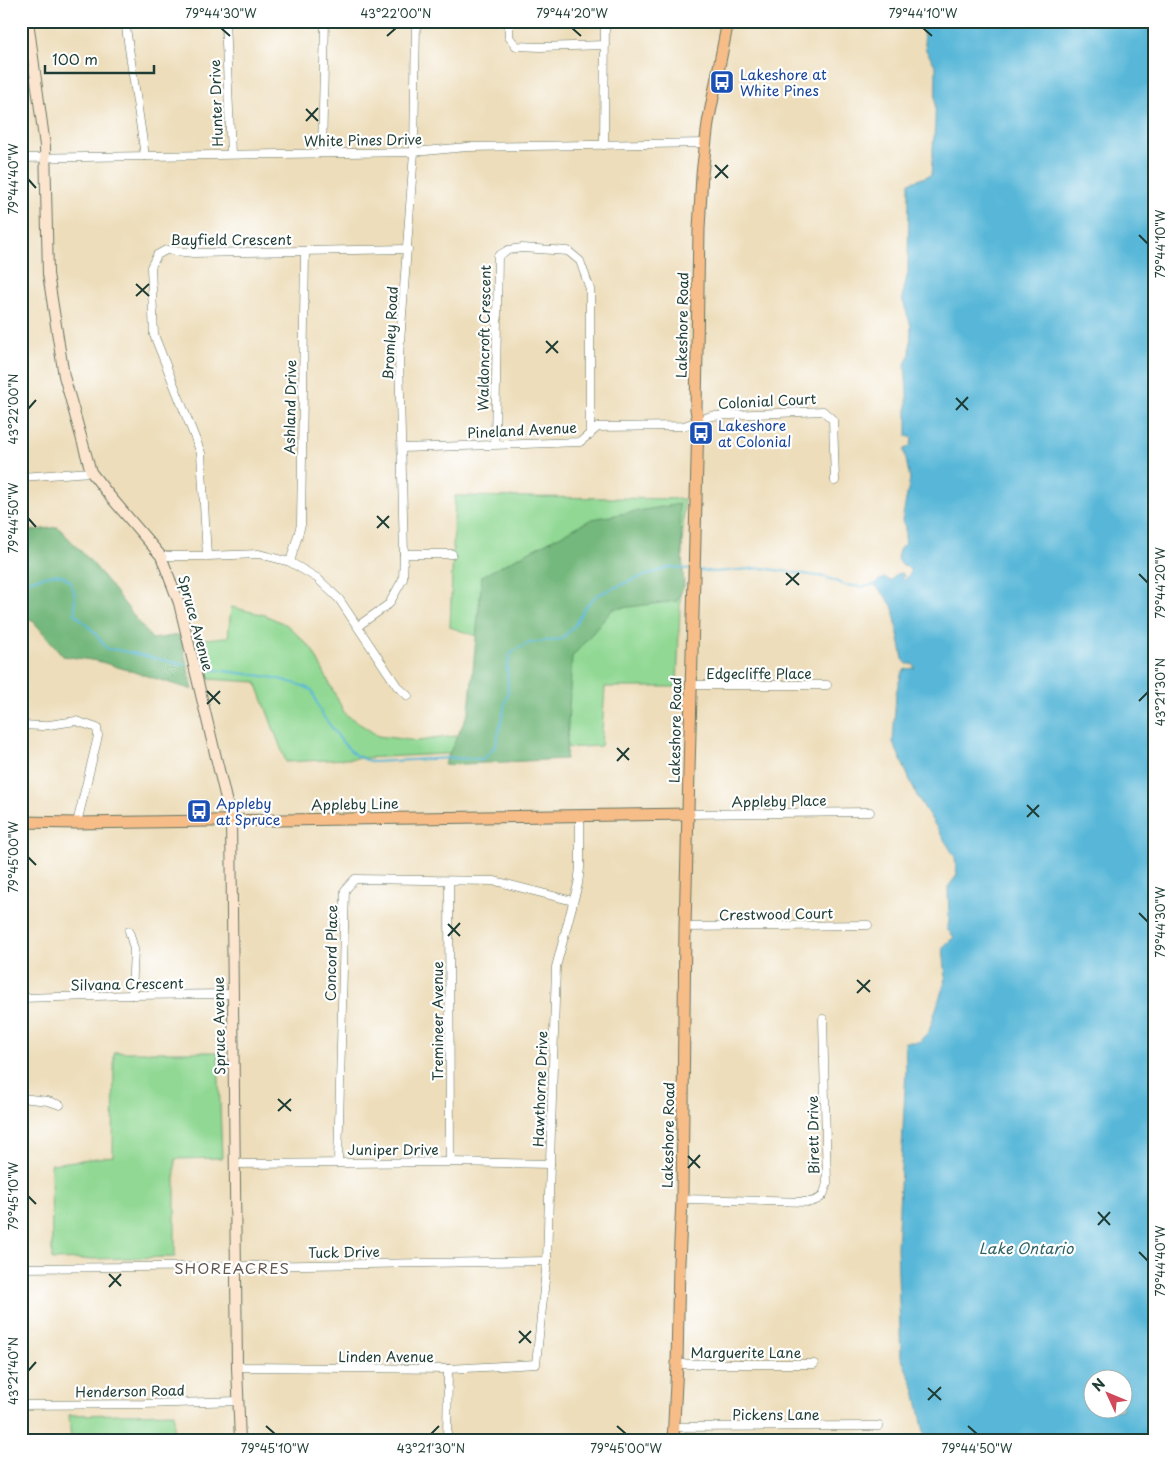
<svg xmlns="http://www.w3.org/2000/svg" width="1175" height="1462" font-family="'Playpen Sans',sans-serif">
<rect width="100%" height="100%" fill="#fff"/>
<filter id="ink" filterUnits="userSpaceOnUse"><feTurbulence type="fractalNoise" baseFrequency=".02" numOctaves="2"/><feDisplacementMap in="SourceGraphic" scale="10" xChannelSelector="R" yChannelSelector="G"/><feConvolveMatrix kernelMatrix="1 2 1 2 8 2 1 2 1" color-interpolation-filters="sRGB"/></filter>
<filter id="wash" filterUnits="userSpaceOnUse"><feTurbulence type="fractalNoise" baseFrequency=".0096" numOctaves="4" result="noise"/><feDisplacementMap in="SourceGraphic" scale="20" xChannelSelector="R" yChannelSelector="G"/><feGaussianBlur stdDeviation="1.12" result="paint"/><feColorMatrix in="noise" values="0 0 0 0 0 0 0 0 0 0 0 0 0 0 0 0 0 1.4 0 .05"/><feComposite in="paint" operator="in"/></filter>
<g filter="url(#wash)">
<rect width="100%" height="100%" fill="#edddba"/>
<!-- green -->
<g fill="#90d893" stroke="#588a64">
<path d="M455,496L684,499L677,687H605L601,746L286,762L256,682L207,679L203,639L228,637L231,607L265,615L287,625L312,649L345,714L378,736L418,741L478,733L499,644L450,627Z"/>
<path d="M114,1052H218L222,1158L175,1159V1257L52,1260L51,1164L113,1156Z"/>
<path d="M174,1413V1441H71L69,1415Z"/>
</g>
<!-- forest -->
<g fill="#74b87d" stroke="#4a7a58">
<path d="M679,504L684,586L677,601L613,609L572,657L566,759L444,765L469,711L482,576L592,519Z"/>
<path d="M58,527L95,566L152,639L180,635L193,690L98,661L63,656L34,622L21,615V532Z"/>
</g>
<!-- water -->
<path fill="#59b7d8" stroke="#3c7a86" fill-rule="evenodd" d="M921,21H1154V1441H926L915,1390L901,1357L897,1247L906,1069L905,1042H919L929,1031L946,978L943,947L954,937L947,929L949,922L948,887L957,875L955,857L917,796L893,742L896,693L902,672L906,669L915,668L913,664H907L903,659L893,608C890,601 880,589 874,585L878,581L885,578L891,581L896,574L902,573L904,575L902,579L905,580L910,573V569L901,564L897,559L899,550L905,543V527L902,521L910,479L904,450L911,445L912,438L907,436V391L905,364L910,354L911,326L902,298L908,272L909,183L931,175L935,123L936,67L926,50ZM1092,1380H1122V1410H1092Z"/>
<g fill="none" stroke-linecap="round" stroke-linejoin="round">
<!-- stream -->
<g stroke="#59b7d8" stroke-width="2">
<path d="M698,570L716,572L761,568L825,577L845,585L862,587L874,585"/>
<path d="M21,581C35,582 47,572 61,575C64,576 68,580 71,582L75,596V614L94,632L107,649L118,650L186,665"/>
<path d="M208,669C243,674 280,675 312,690L321,713L344,744L355,755L364,759L373,762L450,758L484,759L496,745L508,691L507,665L511,653L529,643L562,639L574,626L586,606L597,595L635,579L671,567L689,569"/>
</g>
</g>
</g>
<g filter="url(#ink)">
<g fill="none" stroke-linecap="round" stroke-linejoin="round">
<defs>
<g id="street">
<path d="M125,21L145,156"/>
<path d="M225,21L231,154"/>
<path d="M509,21V37L516,46L540,47L605,45"/>
<path d="M604,145L605,21"/>
<path d="M322,153L325,21"/>
<path d="M21,158L414,152L467,147L705,143"/>
<path d="M495,444L498,256L508,250L522,248L568,251L580,261L590,289V435"/>
<path d="M402,448L580,442L598,427L684,426L711,416L823,411L833,420L835,481"/>
<path d="M21,477L91,472"/>
<path d="M404,554H452"/>
<path d="M161,556H207L259,554L290,562L317,578L339,599L397,686L408,696"/>
<path d="M207,556L201,453L154,335L151,267L157,255L166,250L193,253L408,249"/>
<path d="M290,562L301,525L305,252"/>
<path d="M358,626L389,604L403,579L404,554L399,356L414,152L416,21"/>
<path d="M692,685H827"/>
<path d="M21,725L42,726L76,721L97,728L98,736L77,823"/>
<path d="M689,814L870,812"/>
<path d="M449,881L450,1162"/>
<path d="M685,927L868,925"/>
<path d="M129,931L134,949L132,995"/>
<path d="M21,998L132,995L232,994"/>
<path d="M21,1098L48,1101L60,1105"/>
<path d="M338,1162L345,890L355,879L495,881L573,901"/>
<path d="M235,1164L450,1162L550,1164"/>
<path d="M682,1199L810,1202C823,1199 824,1195 827,1183L823,1019"/>
<path d="M21,1268L248,1266L547,1261"/>
<path d="M677,1364H814"/>
<path d="M237,1367L448,1369L536,1364L547,1261L556,967L578,884L580,868V816"/>
<path d="M21,1405L144,1404L238,1401"/>
<path d="M673,1427L879,1426"/>
<path d="M447,1441L448,1369"/>
</g>
<path id="secondary" d="M28,21L45,146L48,274L64,376L91,472L109,495L161,556L179,603L231,820L237,1367L240,1441"/>
<g id="primary">
<path d="M21,822L77,823L689,814"/>
<path d="M673,1441L677,1364L679,1263L682,1199L685,927L698,421L696,409L699,229L702,174L708,123L728,21"/>
</g>
</defs>
<!-- street casing -->
<use href="#street" stroke="#677563" stroke-width="9"/>
<!-- secondary casing -->
<use href="#secondary" stroke="#677563" stroke-width="12"/>
<!-- primary casing -->
<use href="#primary" stroke="#677563" stroke-width="13"/>
<!-- street -->
<use href="#street" stroke="#fff" stroke-width="8"/>
<!-- secondary -->
<use href="#secondary" stroke="#fce5cf" stroke-width="10"/>
<!-- primary -->
<use href="#primary" stroke="#f7bd88" stroke-width="11"/>
</g>
</g>
<!-- ticks -->
<path fill="none" stroke="#1f3d34" stroke-width="2" d="M221,28L230,36M572,28L581,36M923,28L932,36M387,36L396,28M306,109L318,121M306,121L318,108M715,165L728,178M715,178L728,165M28,179L36,188M1139,235L1148,244M136,284L149,296M136,296L149,284M546,341L558,353M546,353L558,341M956,398L968,410M28,409L36,400M956,410L968,397M377,516L389,528M28,518L36,527M377,528L389,516M786,573L799,585M1139,574L1148,583M786,585L799,573M207,691L220,704M1139,701L1148,692M207,704L220,691M617,748L629,760M617,761L629,748M1027,805L1039,817M1027,817L1039,805M28,857L36,865M1139,913L1148,922M448,924L460,936M448,936L460,923M857,980L870,992M857,993L870,980M278,1099L291,1111M278,1111L291,1099M688,1156L700,1168M688,1168L700,1155M28,1196L36,1204M1098,1212L1110,1225M1098,1225L1110,1212M1139,1252L1148,1261M109,1274L121,1286M109,1287L121,1274M519,1331L531,1343M519,1343L531,1331M28,1371L36,1362M928,1388L941,1400M928,1400L941,1387M266,1426L275,1434M617,1426L626,1434M968,1426L977,1434M431,1434L439,1426"/>
<!-- icons -->
<defs>
<symbol id="bus-square" viewBox="-11 -11 22 22"><rect x="-9" y="-9" width="18" height="18" rx="4" fill="#1a4fb4" stroke="#fff"/><path d="M-5-6H5V4H4V6H2V4H-2V6H-4V4H-5ZM-3.5-4V0h7V-4ZM-3.5 1.2v1.5H-2V1.2ZM2 1.2v1.5H3.5V1.2Z" fill="#fff"/></symbol>
</defs>
<g fill-rule="evenodd">
<use href="#bus-square" x="708" y="68" width="28" height="28"/>
<use href="#bus-square" x="687" y="419" width="28" height="28"/>
<use href="#bus-square" x="185" y="797" width="28" height="28"/>
</g>
<g text-anchor="middle" dominant-baseline="central" stroke-width="4.5" stroke-linejoin="round" paint-order="stroke">
<!-- transit labels -->
<g font-size="14" fill="#164399" stroke="#fff" text-anchor="start">
<text x="740" y="74">Lakeshore at<tspan x="740" dy="16">White Pines</tspan></text>
<text x="718" y="425">Lakeshore<tspan x="718" dy="16">at Colonial</tspan></text>
<text x="216" y="803">Appleby<tspan x="216" dy="16">at Spruce</tspan></text>
</g>
<!-- street labels -->
<g font-size="14" fill="#1f3d34" stroke="#fff">
<text transform="translate(216 103) rotate(-92)">Hunter Drive</text>
<text transform="translate(363 140) rotate(-1)">White Pines Drive</text>
<text x="231" y="239">Bayfield Crescent</text>
<text transform="translate(682 325) rotate(-89)">Lakeshore Road</text>
<text transform="translate(390 333) rotate(-87)">Bromley Road</text>
<text transform="translate(484 338) rotate(-89)">Waldoncroft Crescent</text>
<text transform="translate(767 401) rotate(-3)">Colonial Court</text>
<text transform="translate(290 407) rotate(-89)">Ashland Drive</text>
<text transform="translate(522 430) rotate(-3)">Pineland Avenue</text>
<text transform="translate(196 623) rotate(75)">Spruce Avenue</text>
<text x="759" y="673">Edgecliffe Place</text>
<text transform="translate(675 730) rotate(-89)">Lakeshore Road</text>
<text transform="translate(779 801) rotate(-1)">Appleby Place</text>
<text transform="translate(355 804) rotate(-1)">Appleby Line</text>
<text transform="translate(776 914) rotate(-1)">Crestwood Court</text>
<text transform="translate(331 953) rotate(-89)">Concord Place</text>
<text transform="translate(127 984) rotate(-1)">Silvana Crescent</text>
<text transform="translate(437 1021) rotate(-90)">Tremineer Avenue</text>
<text transform="translate(219 1026) rotate(-91)">Spruce Avenue</text>
<text transform="translate(540 1089) rotate(-88)">Hawthorne Drive</text>
<text transform="translate(668 1135) rotate(-89)">Lakeshore Road</text>
<text transform="translate(813 1135) rotate(-91)">Birett Drive</text>
<text x="393" y="1149">Juniper Drive</text>
<text transform="translate(344 1252) rotate(-1)">Tuck Drive</text>
<text x="746" y="1352">Marguerite Lane</text>
<text x="386" y="1356">Linden Avenue</text>
<text transform="translate(130 1391) rotate(-1)">Henderson Road</text>
<text x="776" y="1414">Pickens Lane</text>
</g>
<!-- water labels -->
<g font-size="15" font-style="italic" fill="#306265" stroke="#fff">
<text x="1026" y="1247">Lake Ontario</text>
</g>
<!-- neighbourhood labels -->
<g font-size="15" letter-spacing="1" fill="#635952" stroke="#fff">
<text x="232" y="1267">SHOREACRES</text>
</g>
</g>
<!-- margin -->
<rect width="1175" height="1462" fill="none" stroke="#fff" stroke-width="55"/>
<!-- north arrow -->
<g transform="translate(1108 1394) rotate(314)"><circle r="24" fill="#ffffff" stroke="#a5b1ae"/>
<path d="M0-4L9 19L0 12L-9 19Z" fill="#d1495b"/>
<text y="-8" font-size="14" font-weight="bold" text-anchor="middle" fill="#1f3d34">N</text>
</g>
<!-- scale -->
<path d="M45 65v8h109v-8" fill="none" stroke="#1f3d34" stroke-width="2.5"/>
<text x="52" y="65" font-size="15" fill="#1f3d34" stroke="#ffffff" stroke-width="4" paint-order="stroke">100 m</text>
<rect x="28" y="28" width="1120" height="1406" fill="none" stroke="#1f3d34" stroke-width="2"/>
<g font-size="12" text-anchor="middle" fill="#1f3d34">
<text x="221" y="18">79°44'30"W</text>
<text x="396" y="18">43°22'00"N</text>
<text x="572" y="18">79°44'20"W</text>
<text x="923" y="18">79°44'10"W</text>
<text transform="translate(14 179) rotate(-90)" y="4">79°44'40"W</text>
<text transform="translate(1161 244) rotate(-90)" y="4">79°44'10"W</text>
<text transform="translate(14 409) rotate(-90)" y="4">43°22'00"N</text>
<text transform="translate(14 518) rotate(-90)" y="4">79°44'50"W</text>
<text transform="translate(1161 583) rotate(-90)" y="4">79°44'20"W</text>
<text transform="translate(1161 692) rotate(-90)" y="4">43°21'30"N</text>
<text transform="translate(14 857) rotate(-90)" y="4">79°45'00"W</text>
<text transform="translate(1161 922) rotate(-90)" y="4">79°44'30"W</text>
<text transform="translate(14 1196) rotate(-90)" y="4">79°45'10"W</text>
<text transform="translate(1161 1261) rotate(-90)" y="4">79°44'40"W</text>
<text transform="translate(14 1371) rotate(-90)" y="4">43°21'40"N</text>
<text x="275" y="1453">79°45'10"W</text>
<text x="431" y="1453">43°21'30"N</text>
<text x="626" y="1453">79°45'00"W</text>
<text x="977" y="1453">79°44'50"W</text>
</g>
</svg>
